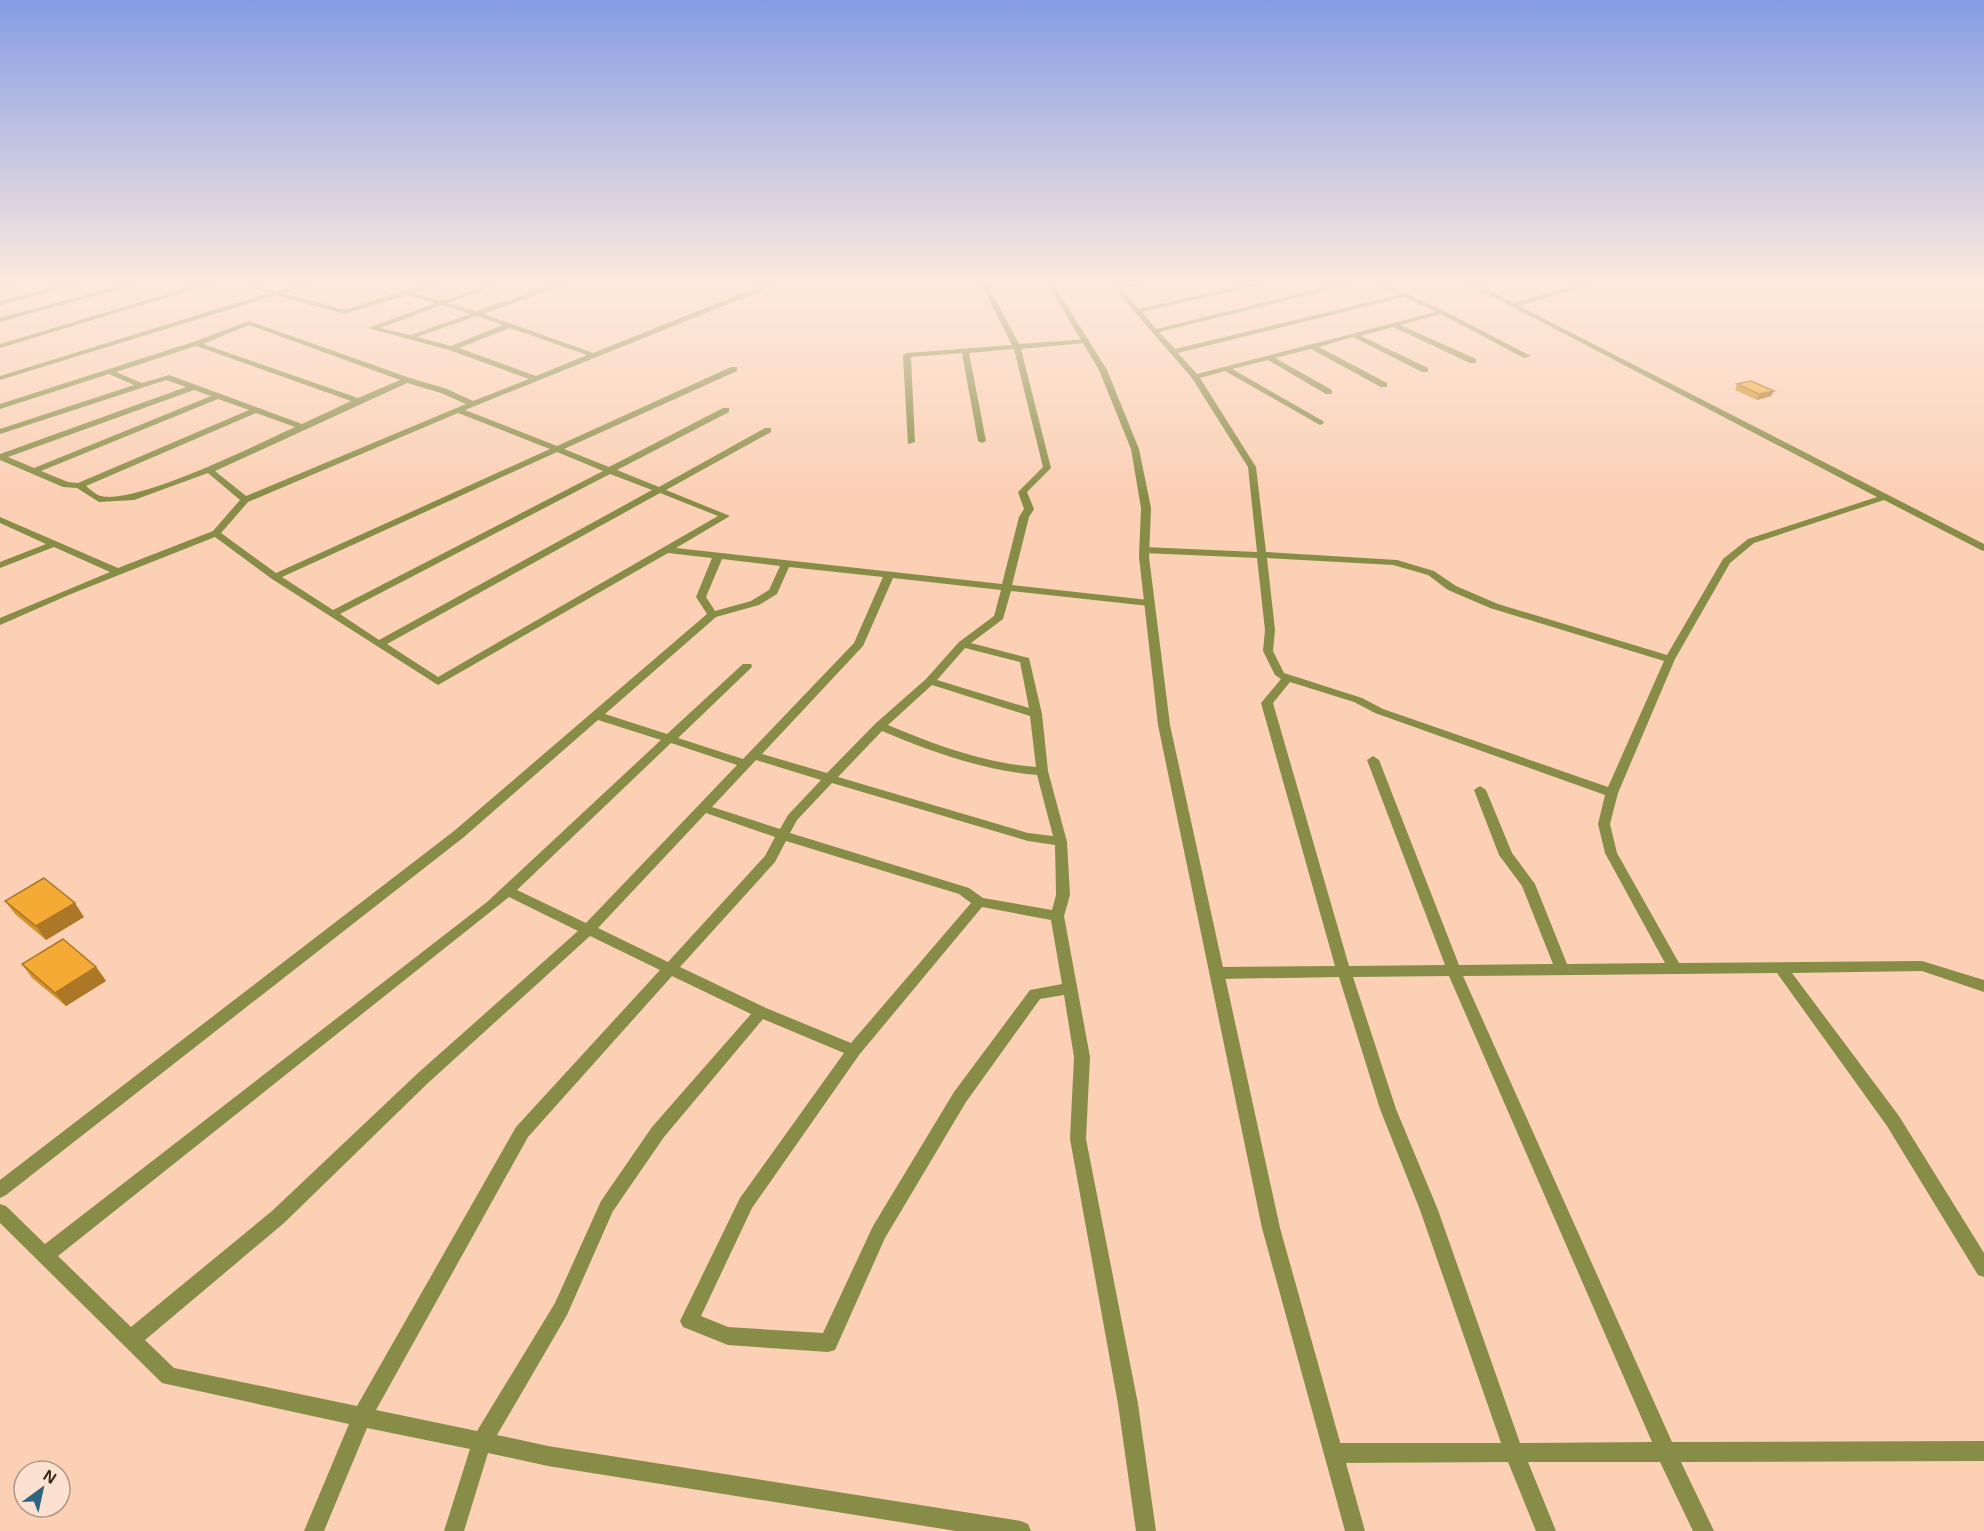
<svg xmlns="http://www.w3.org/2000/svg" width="1984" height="1531" font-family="Helvetica,sans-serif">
<rect width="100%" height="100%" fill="#fbd0b5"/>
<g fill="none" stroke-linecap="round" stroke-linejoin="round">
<!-- minor -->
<g fill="#878d46" fill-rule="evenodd">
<path d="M19,280H31L0,289V285Z"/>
<path d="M83,280H94L0,305V301Z"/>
<path d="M141,280H152L0,322V318Z"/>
<path d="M214,280H224L0,348V344Z"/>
<path d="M241,280C253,280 265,292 278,290C292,288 305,280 320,280L283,293L344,310L437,280H447L415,293L441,301L499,282V284L448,303L477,311L565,280H575L484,314L593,353L760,286L744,280C751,280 761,284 766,283C772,283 777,280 783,280L770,287L465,410L557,446L731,367H737V371L564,449L609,467L723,408H729V412L617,470L659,487L765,428H771V432L666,490L730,516L676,548L1002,584L1019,517L1024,509L1018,492L1043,467L1014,349L969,353L986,441L982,443L978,441L962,353L911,357L915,442L908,444L903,355L907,353L1012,345L979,280H985L1019,344L1088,339L1089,341L1085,343L1021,349L1051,468L1027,492L1034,509L1029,517L1012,585L1149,600L1154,603L1149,606L1011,591L1003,619L971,643L1029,658L1042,714L1048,771L1067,842L1070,895L1064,916L1090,1057L1086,1139L1138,1404L1156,1531H1136L1118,1404L1070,1139L1074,1057L1064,995L1040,999L966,1102L885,1238L835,1350L828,1352L728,1345L683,1327L680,1321L740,1198L844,1053L763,1019L664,1137L613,1211L567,1315L497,1435L548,1446L1021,1521L1028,1524L1031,1531H956L548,1466L488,1453L464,1531H444L470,1449L367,1428L324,1531H304L349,1424L162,1383L0,1223V1204L6,1206L45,1244L487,902L661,740L598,720L464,837L6,1195L0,1198V1180L454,831L707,614L696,597L712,558L668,553L438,685L272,579L215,537L71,594L0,625V618L110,572L54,547L0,568V562L46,544L0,523V517L118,568L213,531L240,500L208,473L134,500L99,502L77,488L63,487L0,460V454L186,387L166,380L0,434V429L134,385L109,374L0,409V404L193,342L249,321L410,378L447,389L473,401L529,379L449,350L368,328L435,303L408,295L344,314L276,295L0,380V376L269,293L250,287ZM442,305L470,314L411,335L380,328ZM477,316L503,325L451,346L417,337ZM249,325L400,380L358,398L203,344ZM510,328L587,355L536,376L459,348ZM196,346L351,401L302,424L169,375L142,383L116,372ZM407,383L441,393L466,404L246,496L215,471ZM194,390L211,396L34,468L8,457ZM218,399L249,410L78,483L68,482L41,471ZM256,413L295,427C258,444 136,505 101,496C96,495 90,489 86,486ZM458,413L550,449L276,573L221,533L248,502ZM557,452L603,471L333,610L282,577ZM610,474L652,490L379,640L340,614ZM660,493L718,516L438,677L387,644ZM722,559L780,566L769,590L751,601L715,611L706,597ZM789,567L883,577L854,643L743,759L678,738L751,668L752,666L751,664H743L667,734L605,714L716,617L759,605L777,594ZM893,578L1001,590L994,616L959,642L926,679L876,723L827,773L762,754L863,646ZM965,648L1020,662L1029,708L937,680ZM932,685L1030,716L1036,767C983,763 936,745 888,725ZM882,731C932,752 982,770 1037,775L1053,836L1028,833L838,777ZM671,743L737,765L586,923L517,890ZM756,760L821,780L788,815L780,829L712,807ZM832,783L1028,841L1055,845L1056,895L1052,910L983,898L969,888L790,833L797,820ZM706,813L775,837L765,856L668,962L598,928ZM786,841L959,894L971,903L851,1043L766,1008L680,967L775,862ZM509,897L578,931L418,1073L272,1211L131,1327L58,1256ZM982,907L1051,920L1062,984L1030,990L954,1092L873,1226L823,1333L728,1327L701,1316L752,1208L859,1055ZM590,936L660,970L516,1127L357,1406L174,1368L145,1340L284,1223L428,1083ZM672,976L751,1014L652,1127L601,1201L555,1303L477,1431L376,1410L528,1137Z"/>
<path d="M1107,280H1114L1119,286L1146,280H1159L1121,289L1139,309L1267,280H1280L1142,312L1156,329L1356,280H1377L1444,311L1531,356L1524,358L1441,314L1400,325L1476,359V363H1470L1393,327L1361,336L1428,368V372H1422L1353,337L1319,347L1387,383V387H1381L1311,349L1275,358L1332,390V394H1326L1268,360L1232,369L1323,421L1324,423L1320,425L1225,371L1200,378L1256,467L1266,552L1397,560L1434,571L1456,586L1498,604L1667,655L1723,559L1748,539L1877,497L1461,280H1469L1514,303L1593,280H1604L1519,306L1984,544V551L1981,550L1884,500L1754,543L1730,563L1675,659L1618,793L1610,824L1617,853L1679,963L1922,961L1984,980V992L1922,971L1792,973L1899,1116L1984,1253V1277L1978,1275L1887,1126L1777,973L1463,976L1672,1442L1984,1441V1461L1681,1462L1714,1531H1693L1660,1462H1528L1556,1531H1536L1508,1462L1334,1463L1327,1460L1324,1453L1327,1446L1334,1443H1501L1420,1210L1380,1109L1339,977L1217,979L1212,977L1210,973L1212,969L1217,967L1335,966L1261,703L1281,679L1275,675L1263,651L1265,630L1257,558L1144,553L1139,550L1144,547L1257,552L1248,467L1192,378ZM1368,280L1398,295L1175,349L1159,332ZM1404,297L1436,312L1197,374L1178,353ZM1267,558L1393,565L1428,575L1448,590L1490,608L1664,661L1608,787L1383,709L1362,698L1284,673L1273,651L1275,630ZM1290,682L1354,702L1375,713L1605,795L1598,824L1605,853L1665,963L1567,964L1535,884L1512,853L1486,790L1480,786L1474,790L1499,855L1522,886L1553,964L1459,965L1379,760L1373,756L1367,760L1445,965L1349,966L1273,703ZM1449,976L1652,1442L1520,1443L1438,1210L1396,1109L1353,977Z"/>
</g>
<!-- tertiary -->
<path fill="#878d46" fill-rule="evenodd" d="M1045,280H1051L1107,370L1139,449L1151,508L1149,557L1170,725L1280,1228L1365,1531H1345L1262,1228L1158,725L1139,557L1141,508L1131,449L1099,370Z"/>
</g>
<!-- wall -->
<g fill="#d3922e">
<path d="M1737,384L1771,396L1757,400L1735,390Z"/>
<path d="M5,901L84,917L46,940L15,914Z"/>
<path d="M22,964L96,967L106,981L66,1006L32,978Z"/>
</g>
<!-- shaded-wall -->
<g fill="#ac7726">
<path d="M1774,391L1771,396L1757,400L1759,394Z"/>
<path d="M75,903L84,917L46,940L36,926Z"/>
<path d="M96,967L106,981L66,1006L55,993Z"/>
</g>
<!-- building -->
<g fill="#f5aa36" stroke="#ac7726" stroke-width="1.5">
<path d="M1751,381L1774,391L1759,394L1737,384Z"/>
<path d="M44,878L75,903L36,926L5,901Z"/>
<path d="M63,939L96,967L55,993L22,964Z"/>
</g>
<!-- sky -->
<linearGradient id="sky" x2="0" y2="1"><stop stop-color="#869ce5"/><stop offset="0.57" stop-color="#fdeade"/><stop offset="1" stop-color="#fdeade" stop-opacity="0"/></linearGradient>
<rect width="1984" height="495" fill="url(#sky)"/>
<!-- north arrow -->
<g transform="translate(42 1489) rotate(33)"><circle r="28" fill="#fce1d1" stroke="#ad9789" stroke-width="1.5"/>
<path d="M0-4.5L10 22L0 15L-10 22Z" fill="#2e647f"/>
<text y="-9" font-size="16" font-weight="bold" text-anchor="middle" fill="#37271c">N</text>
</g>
</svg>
